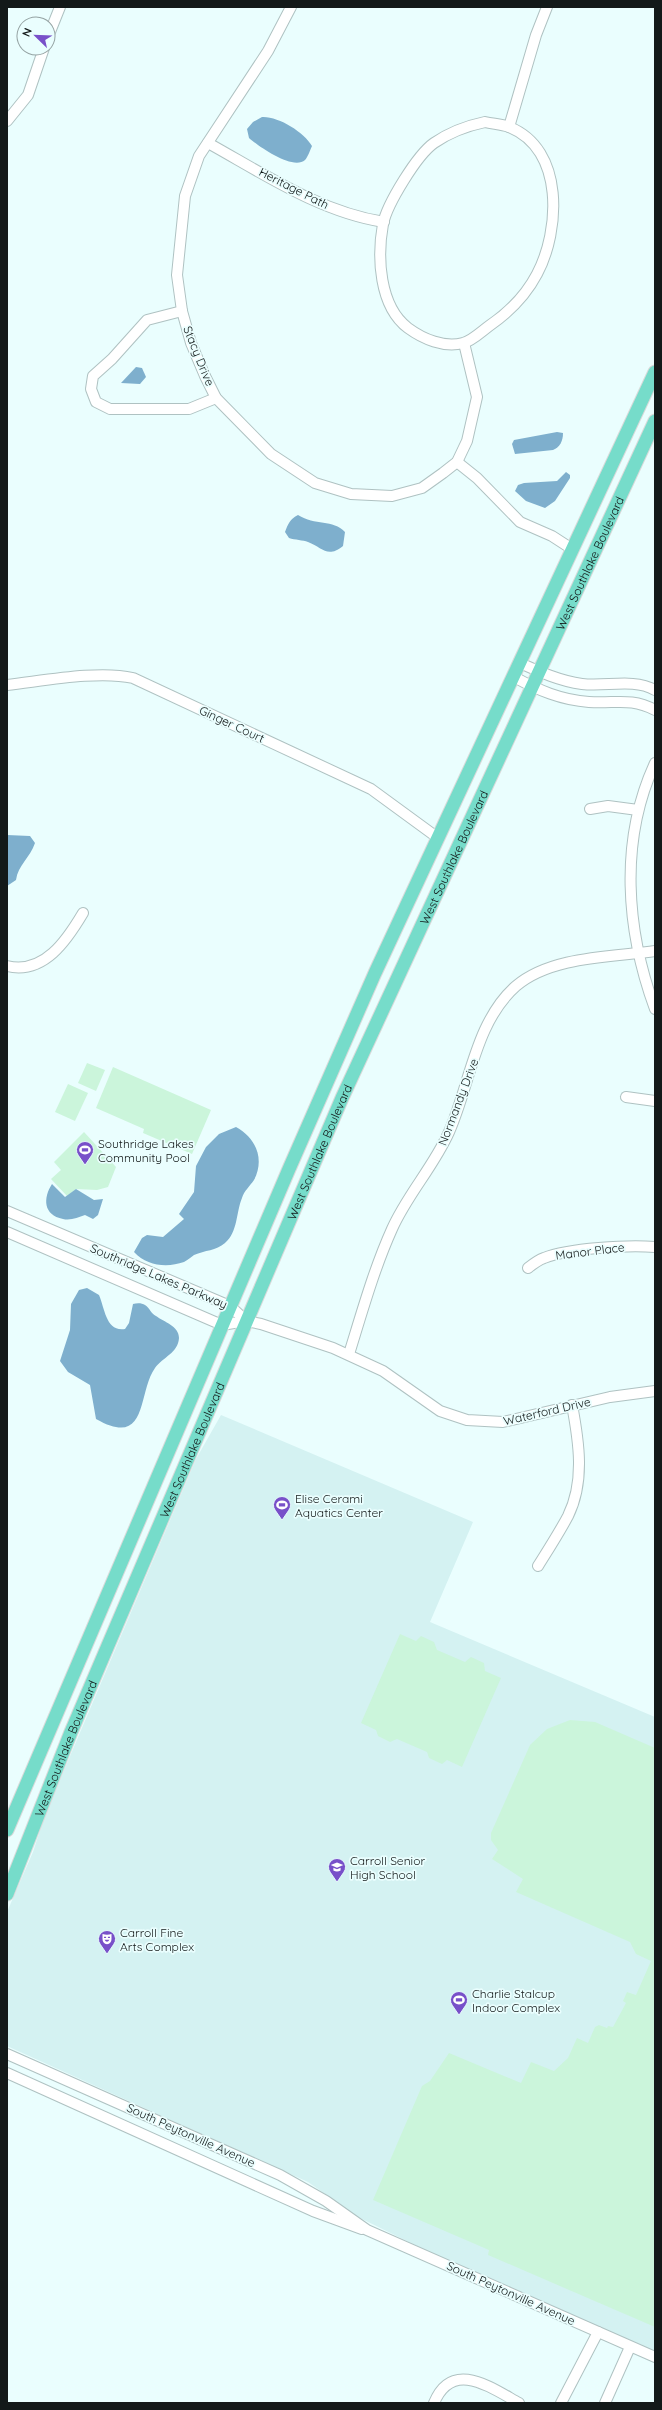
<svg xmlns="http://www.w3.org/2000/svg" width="662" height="2410" font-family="Quicksand,sans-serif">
<rect width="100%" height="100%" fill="#eafefe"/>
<!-- built -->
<path fill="#d4f2f2" d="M221,1415L473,1522L430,1622L655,1717V2352L417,2246L358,2217L308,2182L7,2046V1912L33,1852L45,1815L196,1459Z"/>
<!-- green -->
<g fill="#cbf5db">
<path d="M87,1063L105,1070L96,1091L78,1083Z"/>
<path d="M113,1067L211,1110L192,1154L143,1133L144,1129L96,1108Z"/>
<path d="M68,1084L88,1093L75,1121L55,1112Z"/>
<path d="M84,1132L116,1167L108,1187L97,1190L76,1189L67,1196L51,1179L61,1170L54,1162Z"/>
<path d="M400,1634L416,1641L421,1636L434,1642L437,1650L465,1662L471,1657L484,1663L485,1671L501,1678L462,1767L447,1760L442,1764L429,1758L427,1752L397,1739L390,1742L378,1736L376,1730L361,1723Z"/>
<path d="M570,1720L595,1722L655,1748V2327L488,2255L489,2250L373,2200L422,2086L430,2081L449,2053L521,2083L531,2062L554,2071L568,2058L577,2038L588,2043L595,2027L599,2025L607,2028L608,2026L613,2027L626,2003L623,2001L627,1992L636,1995L651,1961L636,1954L630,1942L516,1892L523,1879L492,1859L498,1850L491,1840V1833L530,1745L547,1729Z"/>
</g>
<!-- water -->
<g fill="#7eafcd">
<path d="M262,117C278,116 304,132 312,146C310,150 308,157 305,160C293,171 258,146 249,138L247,129L253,122Z"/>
<path d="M136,367L142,368L146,377L140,384L121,383Z"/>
<path d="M557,432L563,433C563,441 560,447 553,450L515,454L512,444L514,440Z"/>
<path d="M566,472L570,475V478L555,501L545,508L526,501L515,491L518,485L524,483L557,481Z"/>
<path d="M298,515C315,526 333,519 345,532L343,546C327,559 322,547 308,542C303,540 295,540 289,538L285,532C288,524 290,519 298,515Z"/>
<path d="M7,835L30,836L35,843C30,858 18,865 16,880L7,886Z"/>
<path d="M236,1127C256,1138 265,1159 254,1180C250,1186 244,1191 242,1198C236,1212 238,1232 225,1243C216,1251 205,1250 194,1255C191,1257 188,1260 184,1262C167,1268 147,1266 134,1252L142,1238L147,1235L163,1237L184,1219L179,1214L194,1192L196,1166L206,1147L219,1134Z"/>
<path d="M52,1184L65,1197L76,1189L94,1200L103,1199L98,1215L93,1219L85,1215C78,1217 71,1221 63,1219C43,1215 43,1198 52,1184Z"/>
<path d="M87,1288L99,1295C105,1309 106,1332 125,1329L129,1323L133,1304C137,1303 142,1303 145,1305C150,1308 151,1314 156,1316C164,1322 179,1326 179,1338C178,1353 163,1357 155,1368C137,1393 149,1449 96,1419L90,1385L68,1372L60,1361L70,1330L71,1304L79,1290Z"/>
</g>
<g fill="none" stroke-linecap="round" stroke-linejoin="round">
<defs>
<g id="minor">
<path d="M291,7L268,51L199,156L185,196L177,275L182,311L191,343L205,376L216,398L271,454L315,483L351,494L392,496L422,488L443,473L457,462L467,441L477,397L464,343"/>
<path d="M48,37L60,7"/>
<path d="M7,121L28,95L44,48"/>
<path d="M485,122C493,124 502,124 509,127C565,149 560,231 537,274C526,295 508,313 489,326C482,331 472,341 463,343C444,348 423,339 408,328C379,306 377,257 383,224C387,204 417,155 434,143C450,132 466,126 485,122Z"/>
<path d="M509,127L536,35L547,7"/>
<path d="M208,143C264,174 320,212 384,222"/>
<path d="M182,311L147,320L112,359L93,376L91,389L96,402L110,409H189L216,398"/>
<path d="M457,462L477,478L520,522L552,536L572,549"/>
<path d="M520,663C540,672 560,681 582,684C606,687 633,678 655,690"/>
<path d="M514,677C538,690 561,700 589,702C615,704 630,697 655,710"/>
<path d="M7,685C43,681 98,670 133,678L371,789L438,838"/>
<path d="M655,763C619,841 626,930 655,1009"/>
<path d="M590,809L608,806L638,810"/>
<path d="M7,966C44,975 67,940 83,913"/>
<path d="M626,1097L655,1101"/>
<path d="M7,1211L230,1306L246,1321"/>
<path d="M7,1232L222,1325L246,1321L261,1324L333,1348L383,1371L440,1411L467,1420L503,1422L610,1397L655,1391"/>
<path d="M528,1268C533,1264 538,1260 544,1258C569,1248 628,1245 655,1247"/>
<path d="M349,1354C362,1312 374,1269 392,1229C407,1195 434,1166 449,1132C470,1085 475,1022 516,986C551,956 612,957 655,951"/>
<path d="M538,1566C548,1550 559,1533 568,1516C585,1482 579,1442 572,1405"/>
<path d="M7,2054L280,2175L326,2201L367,2230L655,2357"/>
<path d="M7,2073L313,2211L362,2229"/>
<path d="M434,2403C452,2359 490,2387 519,2403"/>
<path d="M561,2403L598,2332"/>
<path d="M605,2403L630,2347"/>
</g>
<g id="major">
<path d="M7,1830L289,1169L375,973L655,372"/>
<path id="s1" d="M7,1894L71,1732L342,1098L655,421"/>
</g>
</defs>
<!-- minor casing -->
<use href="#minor" stroke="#afc2c2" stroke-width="12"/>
<!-- major casing -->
<use href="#major" stroke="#d9dada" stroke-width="15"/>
<!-- minor -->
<use href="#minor" stroke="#fff" stroke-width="10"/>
<!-- major -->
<use href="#major" stroke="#76dcca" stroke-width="13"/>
</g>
<!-- icons -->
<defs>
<symbol id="stadium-pin" viewBox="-11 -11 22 30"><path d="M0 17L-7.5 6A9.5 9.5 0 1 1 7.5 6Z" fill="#7850c9" stroke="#eafefe"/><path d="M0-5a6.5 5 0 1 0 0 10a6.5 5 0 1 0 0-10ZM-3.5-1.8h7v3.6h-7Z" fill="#fff"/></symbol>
<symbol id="school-pin" viewBox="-11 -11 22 30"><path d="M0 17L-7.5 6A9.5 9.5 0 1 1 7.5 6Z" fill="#7850c9" stroke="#eafefe"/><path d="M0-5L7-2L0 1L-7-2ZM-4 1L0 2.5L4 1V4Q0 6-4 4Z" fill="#fff"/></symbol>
<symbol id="theatre-pin" viewBox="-11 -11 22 30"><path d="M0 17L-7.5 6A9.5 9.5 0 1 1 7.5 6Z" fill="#7850c9" stroke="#eafefe"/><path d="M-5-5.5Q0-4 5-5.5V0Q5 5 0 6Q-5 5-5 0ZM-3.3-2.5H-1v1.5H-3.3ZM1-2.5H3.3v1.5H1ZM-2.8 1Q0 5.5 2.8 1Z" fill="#fff"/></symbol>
</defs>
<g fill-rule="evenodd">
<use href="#stadium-pin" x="75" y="1140" width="20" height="27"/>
<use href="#stadium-pin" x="272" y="1495" width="20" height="27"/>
<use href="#school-pin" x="327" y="1857" width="20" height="27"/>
<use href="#theatre-pin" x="97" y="1929" width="20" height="27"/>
<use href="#stadium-pin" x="449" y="1990" width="20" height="27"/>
</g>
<g text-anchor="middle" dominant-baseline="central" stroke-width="3.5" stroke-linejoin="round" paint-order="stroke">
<!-- street labels -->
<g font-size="12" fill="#131919" stroke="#eafefe">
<text transform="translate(294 188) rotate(27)">Heritage Path</text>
<text transform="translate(199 356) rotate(68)">Stacy Drive</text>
<text stroke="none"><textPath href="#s1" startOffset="1453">West Southlake Boulevard</textPath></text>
<text transform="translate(232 724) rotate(25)">Ginger Court</text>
<text stroke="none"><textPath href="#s1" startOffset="1129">West Southlake Boulevard</textPath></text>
<text transform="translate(458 1102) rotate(-69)">Normandy Drive</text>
<text stroke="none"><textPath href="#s1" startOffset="805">West Southlake Boulevard</textPath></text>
<text transform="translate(590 1251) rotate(-7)">Manor Place</text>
<text transform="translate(159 1276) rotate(23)">Southridge Lakes Parkway</text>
<text transform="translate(547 1411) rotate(-13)">Waterford Drive</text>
<text stroke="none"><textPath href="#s1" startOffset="481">West Southlake Boulevard</textPath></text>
<text stroke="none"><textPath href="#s1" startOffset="157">West Southlake Boulevard</textPath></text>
<text transform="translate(191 2135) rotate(24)">South Peytonville Avenue</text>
<text transform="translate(511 2293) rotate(24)">South Peytonville Avenue</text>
</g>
<!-- poi labels -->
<g font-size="12" fill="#131919" stroke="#eafefe" text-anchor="start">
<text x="98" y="1143">Southridge Lakes<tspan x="98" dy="14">Community Pool</tspan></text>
<text x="295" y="1498">Elise Cerami<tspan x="295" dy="14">Aquatics Center</tspan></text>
<text x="350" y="1860">Carroll Senior<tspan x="350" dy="14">High School</tspan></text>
<text x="120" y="1932">Carroll Fine<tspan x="120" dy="14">Arts Complex</tspan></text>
<text x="472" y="1993">Charlie Stalcup<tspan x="472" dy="14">Indoor Complex</tspan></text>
</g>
</g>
<!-- border -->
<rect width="662" height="2410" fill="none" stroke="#131919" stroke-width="16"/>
<!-- north arrow -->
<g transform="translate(36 36) rotate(293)"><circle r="19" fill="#eafefe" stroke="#94a2a2"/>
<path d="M0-3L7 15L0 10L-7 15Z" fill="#7850c9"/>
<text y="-6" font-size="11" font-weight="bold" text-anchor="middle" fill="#131919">N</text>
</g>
</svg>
